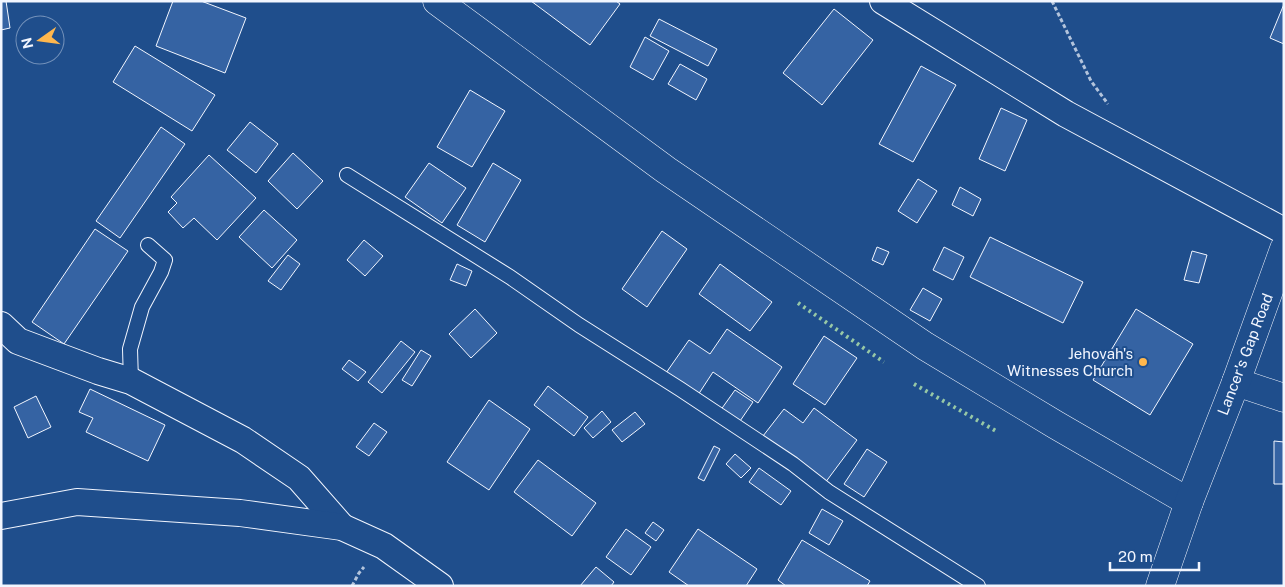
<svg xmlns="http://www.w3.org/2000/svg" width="1285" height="587" font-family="'Public Sans',sans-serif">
<rect width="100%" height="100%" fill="#1f4e8c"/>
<!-- building -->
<g fill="#3563a3" stroke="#f2f6ff">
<path d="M1,1H6L10,28L1,30Z"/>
<path d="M173,1H201L246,18L225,73L156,46Z"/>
<path d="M531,1H616L620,4L590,45Z"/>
<path d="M1284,4V44L1270,38Z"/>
<path d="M834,9L873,40L822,105L783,73Z"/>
<path d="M659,19L717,49L708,66L650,36Z"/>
<path d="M645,37L669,51L653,80L630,67Z"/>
<path d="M135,46L215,95L192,131L113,82Z"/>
<path d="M680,64L707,79L696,100L668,84Z"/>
<path d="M921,66L956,85L913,162L879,144Z"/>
<path d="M470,90L505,111L472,167L437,147Z"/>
<path d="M1001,108L1027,120L1005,171L979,159Z"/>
<path d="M250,122L278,144L256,173L227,150Z"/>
<path d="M161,127L185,144L120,238L96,221Z"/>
<path d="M293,153L323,181L297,209L268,181Z"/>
<path d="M209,155L256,198L217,240L194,218L183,228L168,212L177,203L171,197Z"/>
<path d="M429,163L466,188L442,223L405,197Z"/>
<path d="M493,163L521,180L485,242L457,225Z"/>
<path d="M918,179L937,191L917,223L898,211Z"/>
<path d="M960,187L981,199L973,216L952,205Z"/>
<path d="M264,210L297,240L272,268L239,237Z"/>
<path d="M95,229L128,251L64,344L32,322Z"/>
<path d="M662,231L687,249L647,307L622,289Z"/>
<path d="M990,237L1083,282L1063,323L970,277Z"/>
<path d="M364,240L383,256L365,276L347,260Z"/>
<path d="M877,247L889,252L883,265L872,260Z"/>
<path d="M944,247L964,257L953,280L933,270Z"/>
<path d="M1192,251L1207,255L1199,283L1184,280Z"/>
<path d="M288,255L300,264L281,290L268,281Z"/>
<path d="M457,264L472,271L466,286L450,280Z"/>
<path d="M720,264L772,302L750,331L699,294Z"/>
<path d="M923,288L942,299L930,321L910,310Z"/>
<path d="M475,309L497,333L471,358L449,334Z"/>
<path d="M1136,309L1193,344L1150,415L1093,380Z"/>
<path d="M727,329L782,367L758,403L713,372L698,395L666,373L689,340L710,354Z"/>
<path d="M824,336L857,358L825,405L793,384Z"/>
<path d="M401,341L415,352L382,393L368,382Z"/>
<path d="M421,350L431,356L412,386L402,380Z"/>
<path d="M349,360L366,372L358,381L342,369Z"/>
<path d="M548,386L588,417L574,436L534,405Z"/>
<path d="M90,389L165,425L148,461L86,432L93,418L79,412Z"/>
<path d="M735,390L753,402L738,424L720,411Z"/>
<path d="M36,396L51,427L28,438L14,407Z"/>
<path d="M489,400L530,429L489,490L447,462Z"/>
<path d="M814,408L857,440L825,483L763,436L784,409L803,423Z"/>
<path d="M602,411L611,422L593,438L584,428Z"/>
<path d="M635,412L645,424L622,442L612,430Z"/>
<path d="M374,423L387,432L369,456L356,447Z"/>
<path d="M1274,441L1284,442V484H1274Z"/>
<path d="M714,446L720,449L704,481L698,478Z"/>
<path d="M867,449L887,462L864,497L844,484Z"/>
<path d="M735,454L751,468L741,478L726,464Z"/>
<path d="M538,460L596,503L572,536L514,492Z"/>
<path d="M759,468L791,491L781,505L749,482Z"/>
<path d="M822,509L843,521L829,545L809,533Z"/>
<path d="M653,522L664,530L656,541L645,533Z"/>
<path d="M626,529L651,547L631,575L606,557Z"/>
<path d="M698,529L757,569L746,586H689L669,572Z"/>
<path d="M802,540L870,581L867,586H786L778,580Z"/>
<path d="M596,567L614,582L611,586H580Z"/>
</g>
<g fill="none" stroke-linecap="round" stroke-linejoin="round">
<defs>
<g id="lane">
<path d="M347,175L510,277L579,325L680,389L793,464L829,492L978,586"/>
<path d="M131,381L130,349L142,307L161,272L165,260L148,245"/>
</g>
<g id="street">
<path d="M883,1L1066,114L1284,231"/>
<path d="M1,325L18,341L98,371L131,381L243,440L299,478L342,527"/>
<path d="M1,516L77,502L240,513L342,527L384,546L440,586"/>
</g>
<g id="secondary">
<path d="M437,1L666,170L925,346L1056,425L1189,502"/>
<path d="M1236,382L1284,398"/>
<path d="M1160,586L1189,502L1236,382L1284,249"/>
</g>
</defs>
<!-- lane casing -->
<use href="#lane" stroke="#f2f6ff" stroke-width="16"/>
<!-- street casing -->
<use href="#street" stroke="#f2f6ff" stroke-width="28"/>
<!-- secondary casing -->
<use href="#secondary" stroke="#f2f6ff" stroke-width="29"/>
<!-- path -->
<g stroke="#b3c4dc" stroke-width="3" stroke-dasharray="4 2.5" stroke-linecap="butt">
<path d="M1052,1L1091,81L1108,104"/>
<path d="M352,586L359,573L364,567"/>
</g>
<!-- lane -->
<use href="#lane" stroke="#1f4e8c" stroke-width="14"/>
<!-- street -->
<use href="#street" stroke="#1f4e8c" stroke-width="26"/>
<!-- secondary -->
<use href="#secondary" stroke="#1f4e8c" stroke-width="28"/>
<!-- hedge -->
<g stroke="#97c8a6" stroke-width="4" stroke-dasharray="2.5 4" stroke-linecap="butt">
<path d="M798,303L884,362"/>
<path d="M914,384L996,431"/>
</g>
</g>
<!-- markers -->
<circle fill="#ffb74d" stroke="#1f4e8c" stroke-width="2" cx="1143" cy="362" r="5"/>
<g text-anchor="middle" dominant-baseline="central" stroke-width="4" stroke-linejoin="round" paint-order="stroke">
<!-- poi labels -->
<g font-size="15" fill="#f2f6ff" stroke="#1f4e8c" text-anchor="end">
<text x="1133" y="353">Jehovah's<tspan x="1133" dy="17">Witnesses Church</tspan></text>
</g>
<!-- street labels -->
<g font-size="15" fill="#f2f6ff" stroke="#1f4e8c">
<text transform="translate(1245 354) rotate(-69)">Lancer's Gap Road</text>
</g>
</g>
<!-- border -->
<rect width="1285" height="587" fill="none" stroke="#f2f6ff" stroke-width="5"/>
<!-- north arrow -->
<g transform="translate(40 40) rotate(256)"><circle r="24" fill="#1f4e8c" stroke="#7391ba"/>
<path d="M0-4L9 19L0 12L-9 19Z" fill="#ffb74d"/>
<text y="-8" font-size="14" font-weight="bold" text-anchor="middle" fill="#f2f6ff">N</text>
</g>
<!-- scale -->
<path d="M1110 562v8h89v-8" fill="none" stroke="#f2f6ff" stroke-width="2.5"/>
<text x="1118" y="562" font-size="15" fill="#f2f6ff" stroke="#1f4e8c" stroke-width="4" paint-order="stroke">20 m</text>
</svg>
